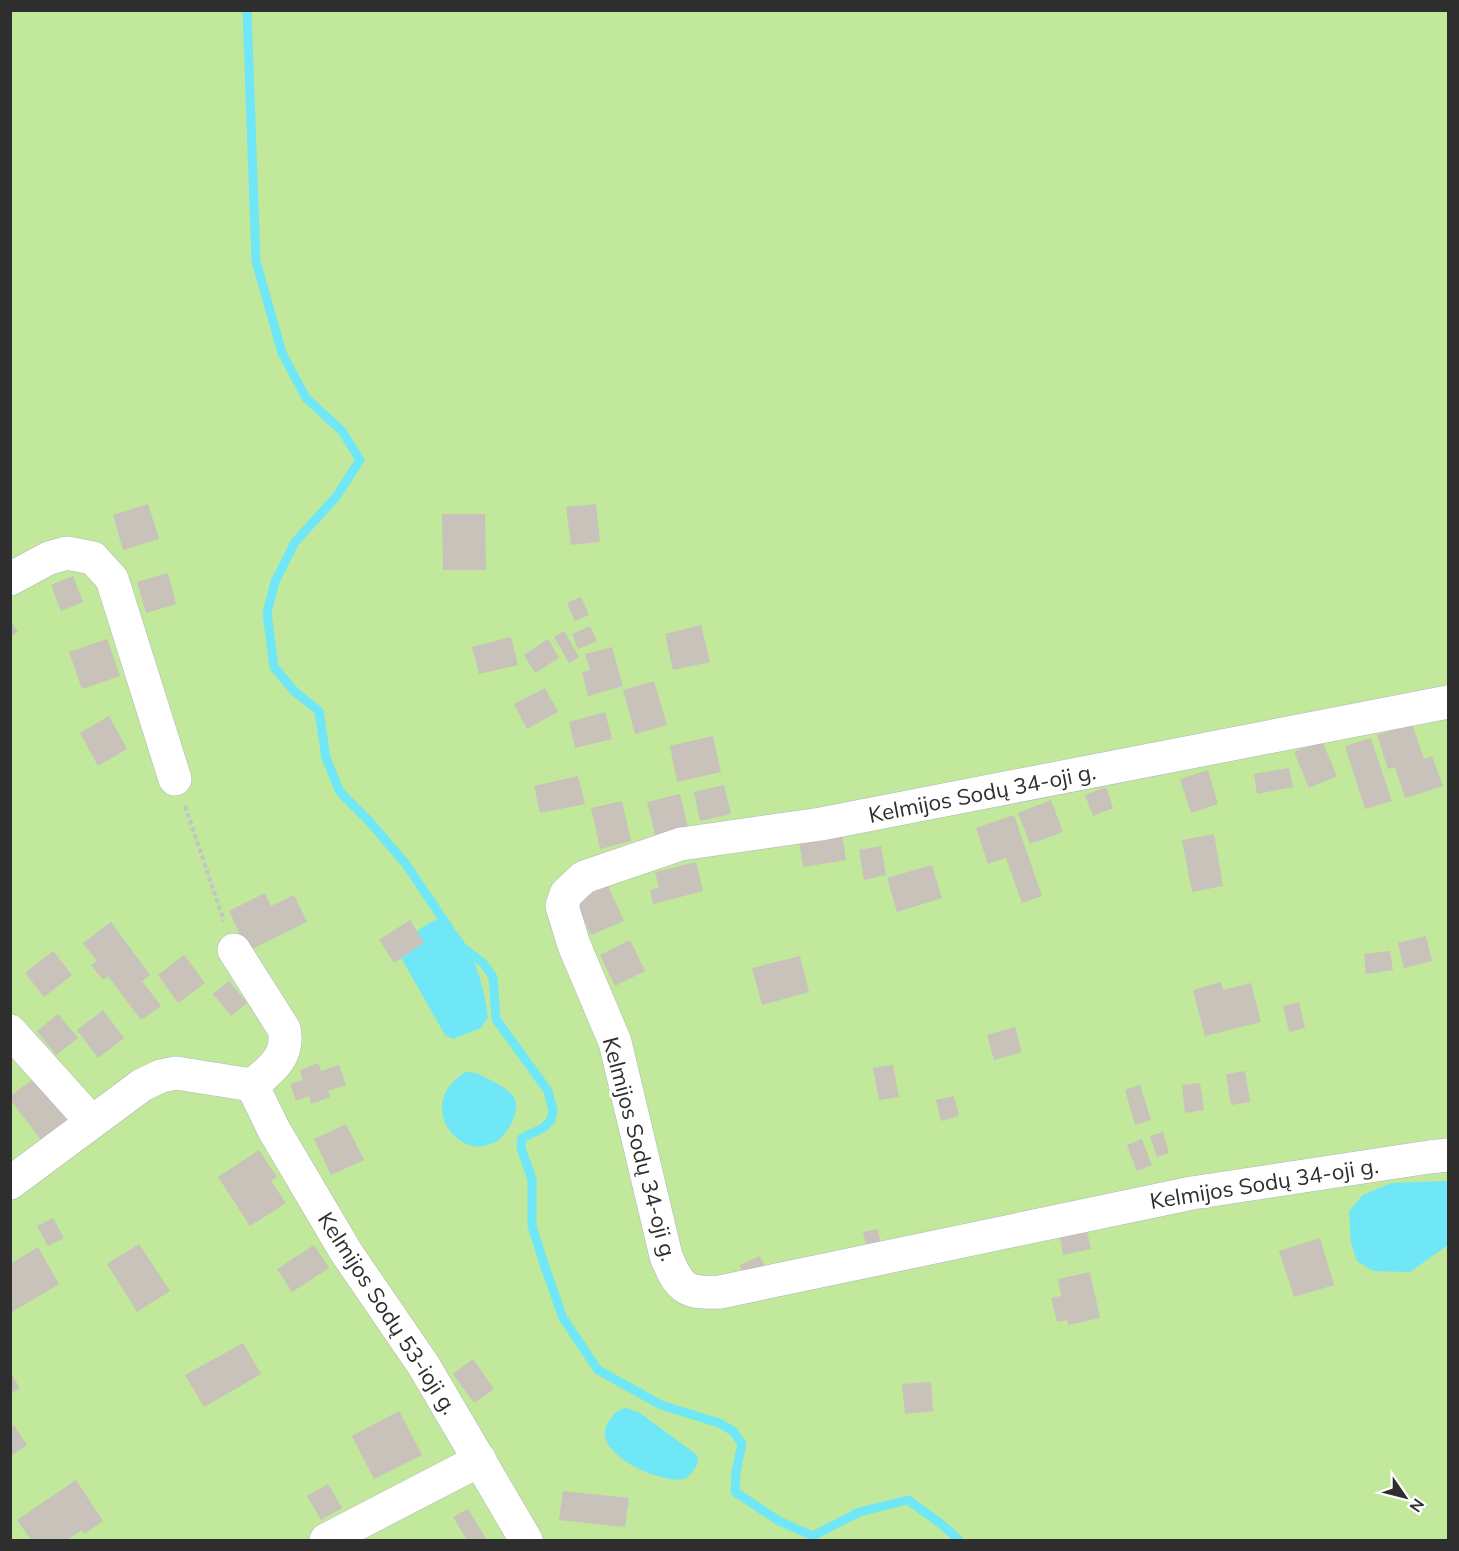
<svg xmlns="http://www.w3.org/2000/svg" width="1459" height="1551" font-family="Mulish,sans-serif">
<rect width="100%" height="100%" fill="#f0e6e0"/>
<!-- green -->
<rect fill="#c1e89b" x="11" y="11" width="1437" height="1529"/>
<!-- water -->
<g fill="#6fe7f6">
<path d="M442,918C472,939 483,982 488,1017L481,1028L453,1039L445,1035L399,954C409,937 422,924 442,918Z"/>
<path d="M465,1072C478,1072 483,1076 494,1082C513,1092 522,1100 512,1122C482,1185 403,1112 465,1072Z"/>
<path d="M1448,1181V1245L1410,1272L1373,1271L1357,1261L1351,1243L1349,1211L1363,1195L1391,1183Z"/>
<path d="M627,1408L640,1413L697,1455L698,1463C695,1468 691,1475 686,1478C668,1487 586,1454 609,1421C614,1414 617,1409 627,1408Z"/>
</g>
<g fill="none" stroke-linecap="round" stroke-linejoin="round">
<!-- stream -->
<g stroke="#6fe7f6" stroke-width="9">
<path d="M247,10L256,261L282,353L306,398L342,431L360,460L336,497L295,542L275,582L267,613L274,667L295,692L319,711L326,758L340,792L369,821L405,863L449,928"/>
<path d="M462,947L483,963L493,977L496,1019L548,1091L553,1110L551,1120L543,1128L522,1138L521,1148L532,1179V1226L545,1267L563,1318L598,1370L661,1405L719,1423L733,1431L742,1444L736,1472L735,1492L779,1521L813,1536L859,1512L908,1500L941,1524L959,1540"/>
</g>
</g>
<!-- building -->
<g fill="#c8c2bb">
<path d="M148,504L159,539L123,550L113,515Z"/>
<path d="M596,504L600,542L571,545L566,507Z"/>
<path d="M442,514H485L486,570H443Z"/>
<path d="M168,573L176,604L146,613L137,582Z"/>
<path d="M73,576L83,602L61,611L51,585Z"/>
<path d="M581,597L589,615L575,621L567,603Z"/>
<path d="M10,621L18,632L10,637Z"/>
<path d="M701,625L710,662L673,670L665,634Z"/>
<path d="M590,626L597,641L578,649L572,634Z"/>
<path d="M564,631L579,657L569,663L554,637Z"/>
<path d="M511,637L518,665L479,674L472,647Z"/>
<path d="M107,639L120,676L82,689L69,652Z"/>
<path d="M548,639L559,658L535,673L524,655Z"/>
<path d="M612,647L623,686L588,696L582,672L590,670L585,654Z"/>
<path d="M654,681L667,725L635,734L623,690Z"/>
<path d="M545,688L558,712L527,729L514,704Z"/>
<path d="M605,712L612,739L575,748L569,722Z"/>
<path d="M109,716L127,749L98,766L80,733Z"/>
<path d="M1412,724L1424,759L1432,756L1443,786L1405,798L1395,767L1388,769L1377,735Z"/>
<path d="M713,736L721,772L677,782L670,746Z"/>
<path d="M1371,738L1392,801L1365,809L1345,746Z"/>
<path d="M1322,741L1337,776L1309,788L1294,752Z"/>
<path d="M1289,768L1293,787L1257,794L1254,774Z"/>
<path d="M1208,770L1218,804L1191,813L1180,779Z"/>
<path d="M578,776L585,804L540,813L534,786Z"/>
<path d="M724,785L731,814L700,821L694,792Z"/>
<path d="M1106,787L1113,808L1093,816L1085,795Z"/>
<path d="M680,794L688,827L655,835L647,802Z"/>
<path d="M1051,800L1063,832L1030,844L1018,813Z"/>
<path d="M622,801L631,841L600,849L591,808Z"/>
<path d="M1014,815L1042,896L1022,903L1006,858L988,864L976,828Z"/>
<path d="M842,833L846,860L803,867L799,841Z"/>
<path d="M1214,834L1223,886L1192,892L1182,840Z"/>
<path d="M881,846L886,875L864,880L859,850Z"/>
<path d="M696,862L703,891L653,904L650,890L659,888L655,872Z"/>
<path d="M932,865L942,898L897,912L887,878Z"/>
<path d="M608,886L624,921L591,935L575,900Z"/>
<path d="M265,893L271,906L294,895L307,922L248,951L229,911Z"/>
<path d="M410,920L424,943L394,963L379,940Z"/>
<path d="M111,922L150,975L142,981L161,1006L141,1020L108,976L103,980L91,965L97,961L83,943Z"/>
<path d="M1426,936L1432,961L1404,968L1398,943Z"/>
<path d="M630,940L645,971L615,986L600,955Z"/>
<path d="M53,951L72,975L44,997L25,973Z"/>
<path d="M1390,951L1393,970L1366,974L1364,954Z"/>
<path d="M184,955L205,983L178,1003L158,975Z"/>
<path d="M800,956L809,992L762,1005L752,968Z"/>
<path d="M229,981L247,1003L231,1016L213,994Z"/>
<path d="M1221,982L1223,990L1251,983L1261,1022L1205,1036L1193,990Z"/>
<path d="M1299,1002L1305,1028L1289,1032L1283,1006Z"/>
<path d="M103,1010L124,1038L98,1058L77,1030Z"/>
<path d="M58,1014L78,1038L56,1055L37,1031Z"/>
<path d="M1015,1027L1022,1052L994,1060L987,1035Z"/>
<path d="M318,1063L321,1071L339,1065L346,1085L328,1091L330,1097L311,1104L309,1096L296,1101L290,1084L303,1080L300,1070Z"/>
<path d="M893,1065L899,1097L879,1100L873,1068Z"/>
<path d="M1245,1071L1250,1102L1231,1105L1226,1074Z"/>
<path d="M38,1076L69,1119L41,1140L10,1099V1096Z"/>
<path d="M1200,1083L1204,1110L1185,1113L1182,1085Z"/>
<path d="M1140,1085L1151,1120L1135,1125L1125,1090Z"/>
<path d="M954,1096L959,1116L941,1121L936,1100Z"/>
<path d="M346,1124L364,1160L331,1175L314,1139Z"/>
<path d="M1163,1132L1169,1153L1157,1157L1150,1136Z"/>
<path d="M1142,1139L1152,1165L1137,1171L1127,1145Z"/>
<path d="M259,1150L277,1177L271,1181L286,1203L250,1226L218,1177Z"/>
<path d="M53,1218L64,1238L48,1246L37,1226Z"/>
<path d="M878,1229L881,1246L867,1249L863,1232Z"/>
<path d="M1087,1231L1091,1249L1063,1255L1060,1237Z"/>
<path d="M1320,1238L1334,1285L1294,1297L1279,1251Z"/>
<path d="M139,1244L170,1291L137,1312L107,1264Z"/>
<path d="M314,1245L329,1268L292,1292L277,1269Z"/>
<path d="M38,1247L59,1284L12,1312L10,1310V1264Z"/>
<path d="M760,1256L767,1272L746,1281L740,1265Z"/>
<path d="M1090,1272L1100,1318L1068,1325L1067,1320L1057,1322L1051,1298L1061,1296L1058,1279Z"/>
<path d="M243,1343L261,1374L204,1407L185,1375Z"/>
<path d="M473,1359L494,1389L474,1403L453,1374Z"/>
<path d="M10,1372L20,1388L10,1394Z"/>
<path d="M931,1382L933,1411L905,1414L902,1384Z"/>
<path d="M399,1411L422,1455L374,1479L352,1436Z"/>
<path d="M14,1425L27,1445L10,1456V1428Z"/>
<path d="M76,1480L103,1521L84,1534L82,1530L67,1540H31L17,1520Z"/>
<path d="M328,1484L342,1508L321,1520L307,1496Z"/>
<path d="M563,1491L629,1498L625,1527L559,1520Z"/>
<path d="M468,1509L487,1540H467L453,1517Z"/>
</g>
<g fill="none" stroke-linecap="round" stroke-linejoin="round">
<defs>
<g id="minor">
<path d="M10,579L49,558L67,553L93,558L112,579L175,779"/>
<path d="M1448,702L821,824L681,844L584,877L566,894L562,906L574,945L615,1042L666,1256C679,1288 685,1294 720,1292L1192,1193L1429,1157L1448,1155"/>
<path d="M10,1031L91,1121"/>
<path d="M252,1085L274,1130L346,1252L424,1366L526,1540"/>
<path d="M10,1183L142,1085L161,1076L176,1073L252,1085C271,1070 290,1056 284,1029L234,950"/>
<path d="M326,1540L480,1460"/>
</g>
</defs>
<!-- minor casing -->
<use href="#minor" stroke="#b0b5be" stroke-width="34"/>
<!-- path -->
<path stroke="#c4c4c4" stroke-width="4" stroke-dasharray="4.5 3" stroke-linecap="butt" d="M185,806L224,921"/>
<!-- minor -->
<use href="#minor" stroke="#fff" stroke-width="33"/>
</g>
<g text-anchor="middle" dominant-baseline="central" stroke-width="6" stroke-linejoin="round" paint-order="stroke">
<!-- street labels -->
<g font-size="22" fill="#2e2e2e" stroke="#fff">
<text transform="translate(982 793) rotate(-11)">Kelmijos Sodų 34-oji g.</text>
<text transform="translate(640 1149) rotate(75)">Kelmijos Sodų 34-oji g.</text>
<text transform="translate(1264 1183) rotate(-9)">Kelmijos Sodų 34-oji g.</text>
<text transform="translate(388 1313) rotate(57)">Kelmijos Sodų 53-ioji g.</text>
</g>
</g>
<!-- border -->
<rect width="1459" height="1551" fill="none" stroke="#2e2e2e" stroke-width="24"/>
<!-- north arrow -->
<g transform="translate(1405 1497) rotate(125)" stroke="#ffffff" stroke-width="4.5" paint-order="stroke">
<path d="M0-4.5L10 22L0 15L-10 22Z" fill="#2e2e2e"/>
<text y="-9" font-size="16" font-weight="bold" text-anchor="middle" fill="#2e2e2e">N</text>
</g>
</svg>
